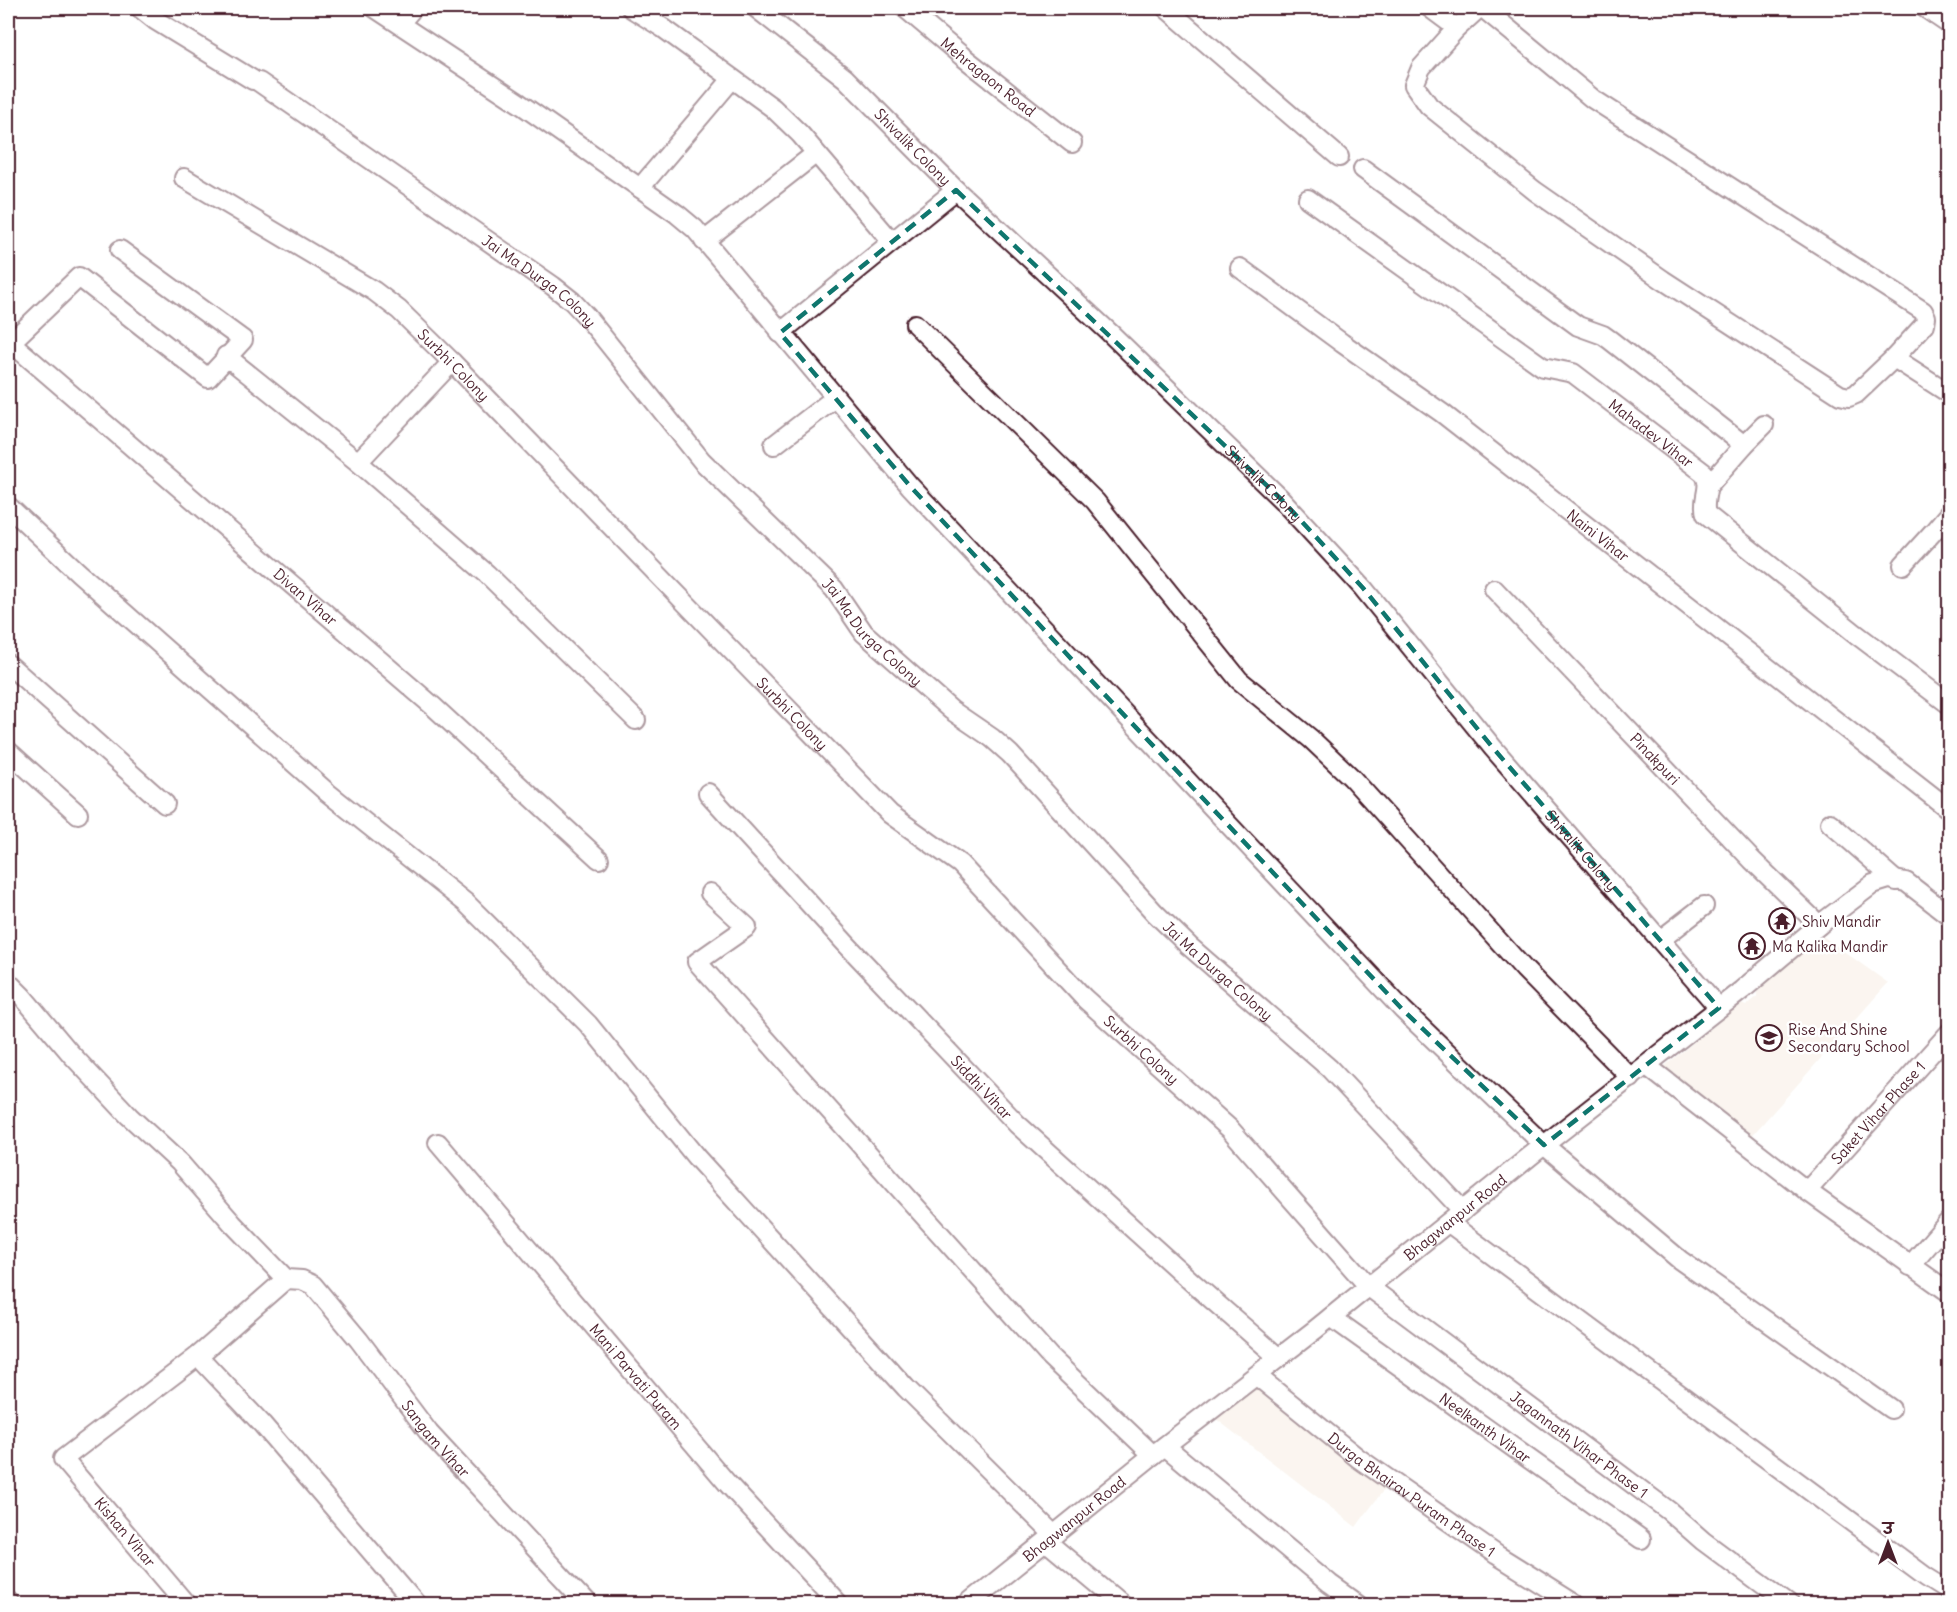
<svg xmlns="http://www.w3.org/2000/svg" width="1957" height="1612" font-family="Delius,'Playpen Sans Deva',sans-serif">
<rect width="100%" height="100%" fill="#fff"/>
<filter id="ink" filterUnits="userSpaceOnUse"><feTurbulence type="fractalNoise" baseFrequency=".0167" numOctaves="2"/><feDisplacementMap in="SourceGraphic" scale="12" xChannelSelector="R" yChannelSelector="G"/><feConvolveMatrix kernelMatrix="1 2 1 2 8 2 1 2 1" color-interpolation-filters="sRGB"/></filter>
<g filter="url(#ink)">
<!-- built -->
<g fill="#f5e9dd">
<path d="M1821,935L1888,983L1748,1140L1660,1070L1741,1004L1746,1006L1757,997V992Z"/>
<path d="M1254,1386L1385,1488L1356,1527L1215,1418Z"/>
</g>
<g fill="none" stroke-linecap="round" stroke-linejoin="round">
<defs>
<g id="minor">
<path d="M140,8L155,20L253,80"/>
<path d="M375,8L519,103L677,214L695,229L910,486L1403,1010L1544,1145L1680,1260L1891,1409"/>
<path d="M631,8L663,28L773,108L800,134L892,242"/>
<path id="s1" d="M756,8L845,78L956,190L1110,333L1282,500L1363,588L1493,748L1719,1008"/>
<path id="s2" d="M905,8L962,56L1072,143"/>
<path d="M1166,8L1339,157"/>
<path d="M1430,8L1457,28"/>
<path d="M1479,8L1457,28L1421,68L1414,85L1429,106L1535,191L1663,280L1840,395L1849,397L1856,394L1894,358"/>
<path d="M1483,8L1593,99L1923,311L1926,317L1925,324L1894,358L1950,394"/>
<path d="M1925,8L1950,25"/>
<path d="M400,23L413,8"/>
<path id="s3" d="M259,82L553,286L572,301L587,317L702,461L834,589L864,633L951,710L992,738L1010,754L1155,913L1189,946L1329,1068L1463,1211"/>
<path d="M1363,169L1578,326L1603,335L1610,340L1744,445"/>
<path id="s4" d="M184,178L374,291L399,310L452,362L890,814L960,864L1084,998L1230,1129L1369,1287L1669,1511L1703,1541L1788,1604"/>
<path d="M640,188L732,79"/>
<path id="s5" d="M1308,199L1543,367L1573,373L1704,473C1713,487 1701,499 1706,514L1856,634L1950,705"/>
<path d="M704,241L815,154"/>
<path id="s6" d="M1240,268L1342,343L1442,413L1950,810"/>
<path d="M915,324L1095,501L1239,680L1311,739L1351,777L1524,969L1631,1078"/>
<path d="M780,333L956,190"/>
<path id="s7" d="M8,340L434,707L599,859"/>
<path d="M11,342L79,277L208,378L243,340L120,250"/>
<path d="M226,356L358,462L487,574L636,720"/>
<path d="M774,445L835,398"/>
<path d="M358,462L452,362"/>
<path d="M1708,486L1744,445L1764,425"/>
<path d="M8,506L78,572L328,793L466,903L588,1024L696,1157L906,1388L1054,1535"/>
<path d="M1903,565L1934,531L1950,512"/>
<path id="s8" d="M1494,589L1752,860L1819,925"/>
<path d="M8,664L165,804"/>
<path d="M8,751L78,814"/>
<path id="s9" d="M708,793L848,946L1017,1124L1193,1283L1279,1358"/>
<path d="M1830,823L1896,881"/>
<path d="M710,893L747,927L697,962L1050,1357L1153,1455"/>
<path d="M1660,940L1704,906"/>
<path d="M8,982L22,996L71,1054L129,1116L180,1163L233,1224L286,1279"/>
<path d="M1647,1066L1807,1191L1950,1293"/>
<path id="s10" d="M438,1143L727,1483L839,1604"/>
<path id="s11" d="M1807,1191L1950,1032"/>
<path d="M1449,1223L1926,1577L1950,1592"/>
<path d="M1910,1266L1950,1220"/>
<path id="s12" d="M286,1279L302,1280L313,1285L359,1340L429,1433L587,1604"/>
<path id="s13" d="M1331,1317L1641,1539"/>
<path d="M198,1356L262,1424L416,1604"/>
<path id="s14" d="M1257,1376L1358,1458L1497,1555L1575,1604"/>
<path d="M1165,1446L1330,1584L1358,1604"/>
<path d="M1047,1542L1121,1604"/>
<path d="M8,1601L11,1604"/>
<path d="M186,1604L63,1459L198,1356L286,1279"/>
<path id="s15" d="M968,1604L1153,1455L1316,1329L1544,1145L1742,990L1819,925L1873,884L1889,879L1906,882L1950,916"/>
</g>
</defs>
<!-- minor casing -->
<use href="#minor" stroke="#4a1f2b" stroke-width="22"/>
<!-- minor -->
<use href="#minor" stroke="#fff" stroke-width="18"/>
</g>
</g>
<!-- marked area -->
<path d="M0 0H1957V1612H0ZM956,190L1282,500L1363,588L1493,748L1719,1008L1544,1145L1403,1010L1090,679L910,486L780,333Z" fill="#fff" fill-opacity=".55" fill-rule="evenodd"/>
<path fill="none" stroke="#0f766e" stroke-width="4.5" stroke-dasharray="12 8" stroke-linejoin="round" d="M956,190L1282,500L1363,588L1493,748L1719,1008L1544,1145L1403,1010L1090,679L910,486L780,333Z"/>
<!-- icons -->
<defs>
<symbol id="temple-ring" viewBox="-11 -11 22 22"><circle r="9.5" fill="#fff" stroke="#4a1f2b" stroke-width="1.5"/><path d="M0-6L5-2H3V0L6.5 2.5H4V6H1.5V3h-3V6H-4V2.5H-6.5L-3 0V-2H-5Z" fill="#4a1f2b"/></symbol>
<symbol id="school-ring" viewBox="-11 -11 22 22"><circle r="9.5" fill="#fff" stroke="#4a1f2b" stroke-width="1.5"/><path d="M0-5L7-2L0 1L-7-2ZM-4 1L0 2.5L4 1V4Q0 6-4 4Z" fill="#4a1f2b"/></symbol>
</defs>
<g fill-rule="evenodd">
<use href="#temple-ring" x="1767" y="906" width="30" height="30"/>
<use href="#temple-ring" x="1737" y="931" width="30" height="30"/>
<use href="#school-ring" x="1754" y="1023" width="30" height="30"/>
</g>
<g text-anchor="middle" dominant-baseline="central" stroke-width="5" stroke-linejoin="round" paint-order="stroke">
<!-- street labels -->
<g font-size="15" fill="#4a1f2b" stroke="#fff">
<text stroke="none"><textPath href="#s2" startOffset="108">Mehragaon Road</textPath></text>
<text stroke="none"><textPath href="#s1" startOffset="210">Shivalik Colony</textPath></text>
<text stroke="none"><textPath href="#s3" startOffset="344">Jai Ma Durga Colony</textPath></text>
<text stroke="none"><textPath href="#s4" startOffset="330">Surbhi Colony</textPath></text>
<text stroke="none"><textPath href="#s5" startOffset="418">Mahadev Vihar</textPath></text>
<text stroke="none"><textPath href="#s1" startOffset="696">Shivalik Colony</textPath></text>
<text stroke="none"><textPath href="#s6" startOffset="447">Naini Vihar</textPath></text>
<text stroke="none"><textPath href="#s7" startOffset="393">Divan Vihar</textPath></text>
<text stroke="none"><textPath href="#s3" startOffset="830">Jai Ma Durga Colony</textPath></text>
<text stroke="none"><textPath href="#s4" startOffset="816">Surbhi Colony</textPath></text>
<text stroke="none"><textPath href="#s8" startOffset="234">Pinakpuri</textPath></text>
<text stroke="none"><textPath href="#s1" startOffset="1182">Shivalik Colony</textPath></text>
<text stroke="none"><textPath href="#s3" startOffset="1316">Jai Ma Durga Colony</textPath></text>
<text stroke="none"><textPath href="#s4" startOffset="1302">Surbhi Colony</textPath></text>
<text stroke="none"><textPath href="#s9" startOffset="402">Siddhi Vihar</textPath></text>
<text stroke="none"><textPath href="#s11" startOffset="106">Saket Vihar Phase 1</textPath></text>
<text stroke="none"><textPath href="#s15" startOffset="622">Bhagwanpur Road</textPath></text>
<text stroke="none"><textPath href="#s10" startOffset="306">Mani Parvati Puram</textPath></text>
<text stroke="none"><textPath href="#s13" startOffset="190">Neelkanth Vihar</textPath></text>
<text stroke="none"><textPath href="#s12" startOffset="225">Sangam Vihar</textPath></text>
<text stroke="none"><textPath href="#s4" startOffset="1894">Jagannath Vihar Phase 1</textPath></text>
<text stroke="none"><textPath href="#s14" startOffset="195">Durga Bhairav Puram Phase 1</textPath></text>
<text stroke="none"><textPath href="#s15" startOffset="136">Bhagwanpur Road</textPath></text>
<text transform="translate(125 1532) rotate(50)">Kishan Vihar</text>
</g>
<!-- poi labels -->
<g font-size="15" fill="#4a1f2b" stroke="#fff" text-anchor="start">
<text x="1802" y="921">Shiv Mandir</text>
<text x="1772" y="946">Ma Kalika Mandir</text>
<text x="1788" y="1029">Rise And Shine<tspan x="1788" dy="17">Secondary School</tspan></text>
</g>
</g>
<!-- margin -->
<rect width="1957" height="1612" fill="none" stroke="#fff" stroke-width="30"/>
<rect x="15" y="15" width="1927" height="1582" fill="none" stroke="#4a1f2b" stroke-width="2" filter="url(#ink)"/>
<!-- north arrow -->
<g transform="translate(1888 1543)" stroke="#ffffff" stroke-width="4.5" paint-order="stroke">
<path d="M0-4.5L10 22L0 15L-10 22Z" fill="#4a1f2b"/>
<text y="-9" font-size="16" font-weight="bold" text-anchor="middle" fill="#4a1f2b">उ</text>
</g>
</svg>
